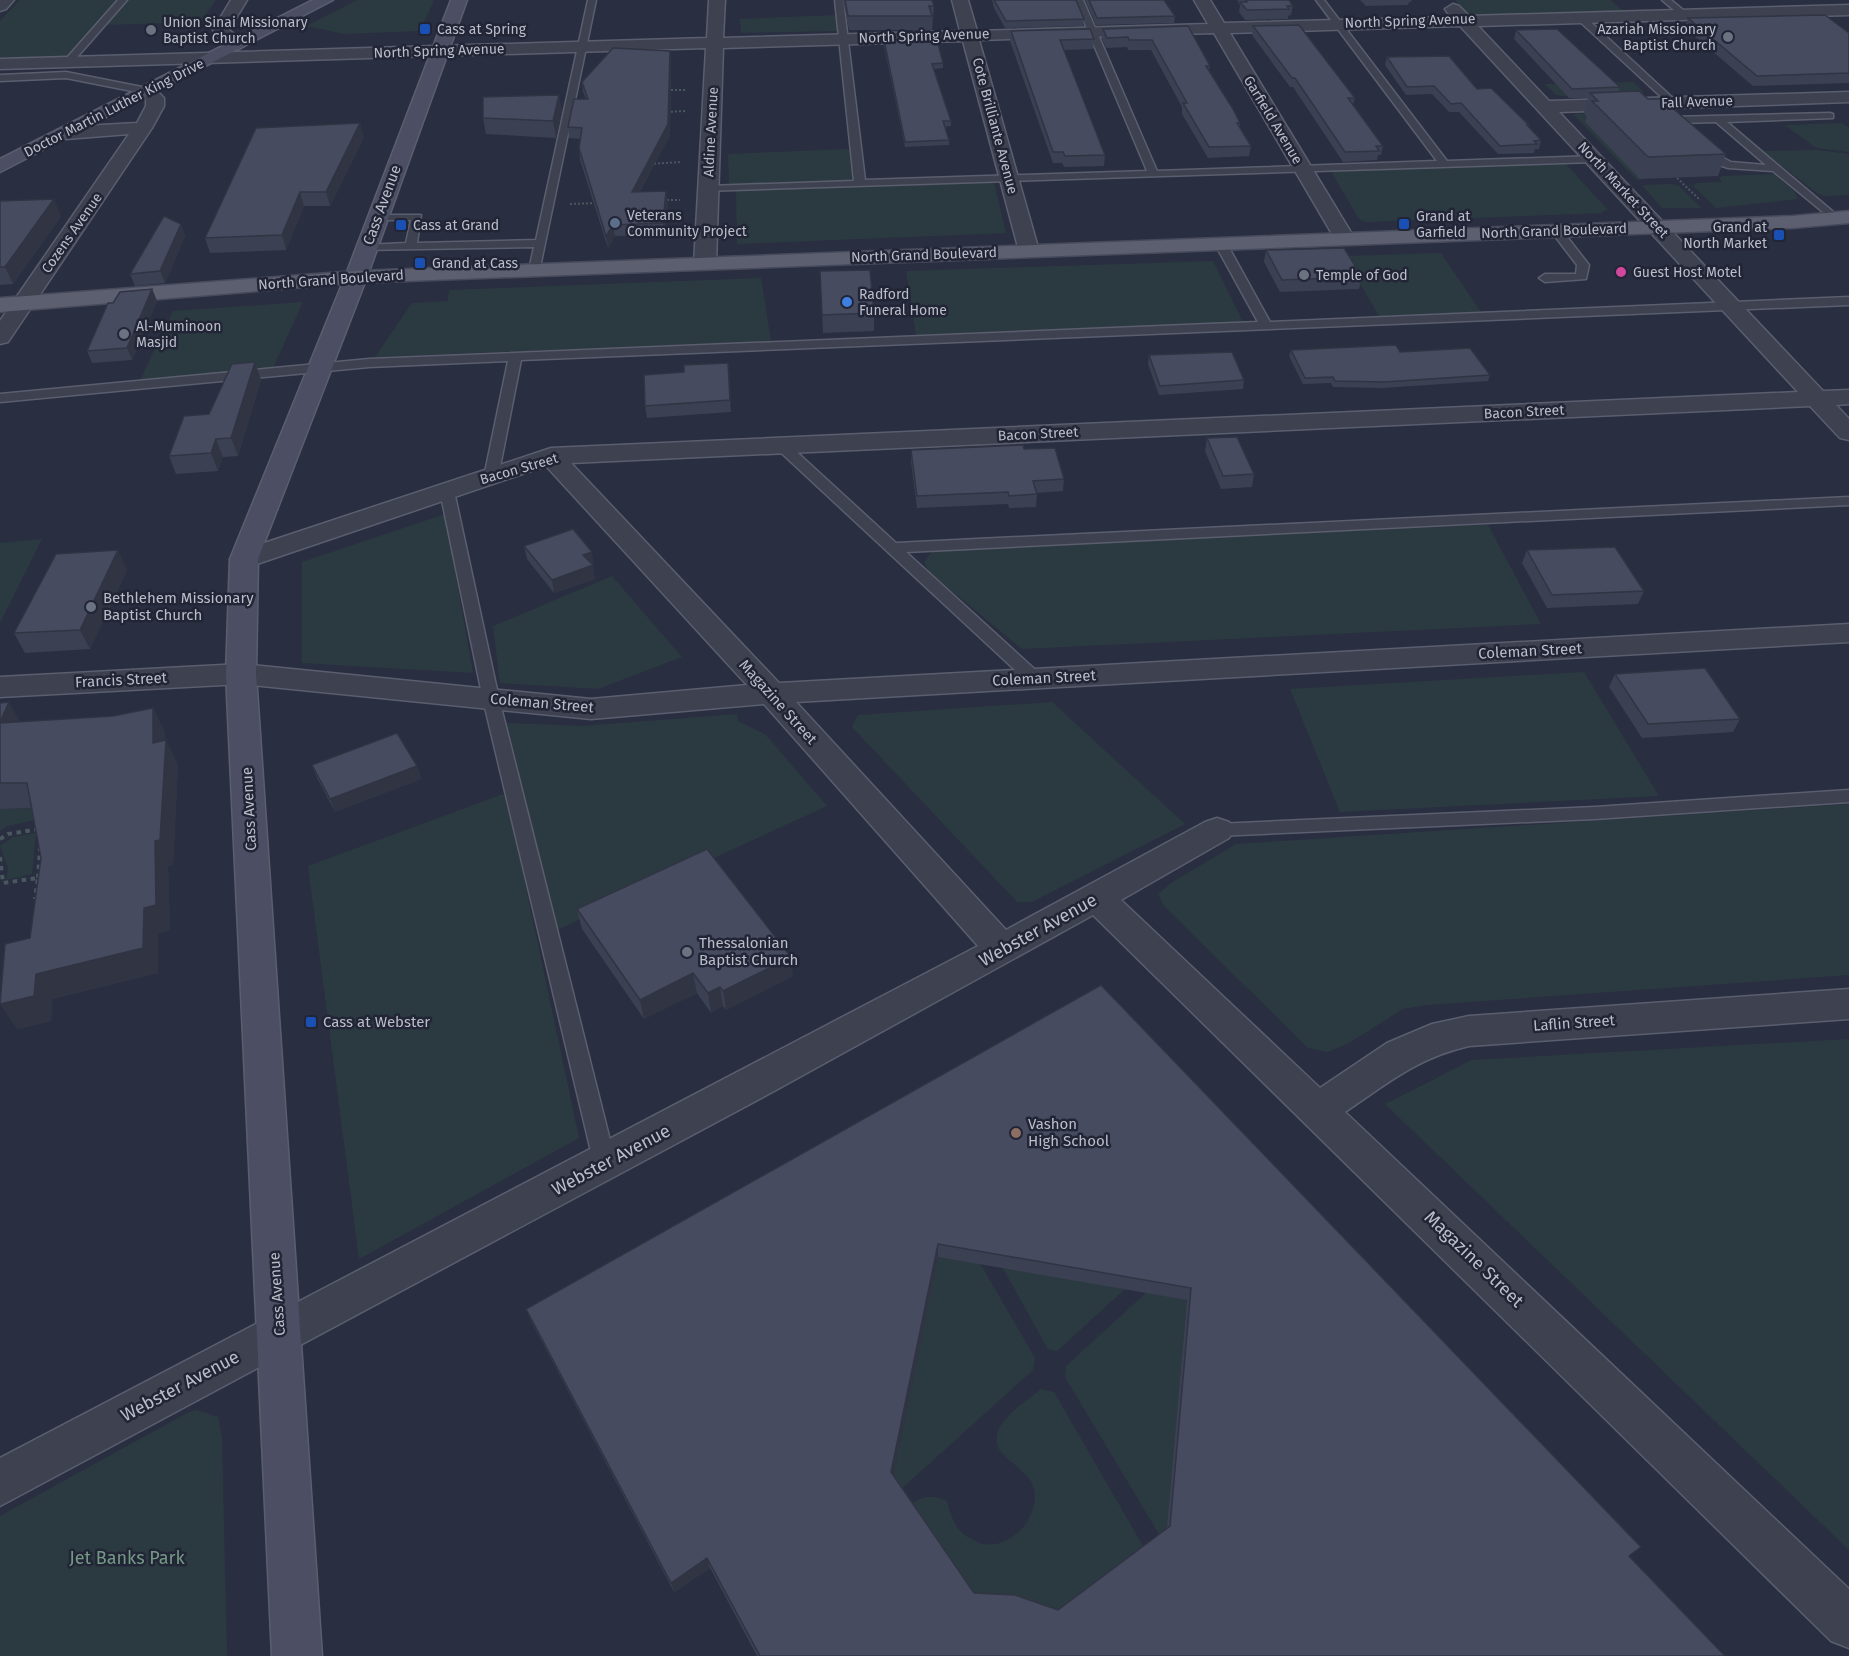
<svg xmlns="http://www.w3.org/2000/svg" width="1849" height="1656" font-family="'Fira Sans',sans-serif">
<rect width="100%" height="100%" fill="#292e40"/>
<!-- green -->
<g fill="#2b3a41">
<path d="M20,0H120L70,56L0,58V21Z"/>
<path d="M126,0H216L200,22L104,25Z"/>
<path d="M357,0H434L420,31L344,34L307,26Z"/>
<path d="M1455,0H1611L1623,11L1477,15L1467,13Z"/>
<path d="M836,15L837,31L741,33L740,19Z"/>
<path d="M1633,82L1644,92L1641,94L1562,96L1556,95L1545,84Z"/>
<path d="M1647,112L1641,180H1637L1573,114Z"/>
<path d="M1842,123L1849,128V152L1816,148L1785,125Z"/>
<path d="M849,149L853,181L729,184L728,154Z"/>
<path d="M1818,150L1849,154V195L1824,196L1817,193L1763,151Z"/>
<path d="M1564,162L1608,210L1602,211L1603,213L1366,222L1359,219L1330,170Z"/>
<path d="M1774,174L1794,191L1798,199L1716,208L1693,186L1697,183L1722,182L1719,178L1722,176Z"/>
<path d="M994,182L1006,233L737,244L736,191Z"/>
<path d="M1672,184L1679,186L1701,208H1662L1642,185Z"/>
<path d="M1441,253L1481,312L1379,316L1344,256Z"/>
<path d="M1213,261L1243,322L916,335L906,271Z"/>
<path d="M761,278L771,341L375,357L412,303L448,301L449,290Z"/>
<path d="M303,302L272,370L140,380L173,311Z"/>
<path d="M445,514L473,673L302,663V562Z"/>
<path d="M1488,525L1541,624L1022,649L929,572L924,562L932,552L948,548Z"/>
<path d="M42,539L0,623V543Z"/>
<path d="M612,576L682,657L598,689L500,683L493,626Z"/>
<path d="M1584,672L1659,796L1340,812L1290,689Z"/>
<path d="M1052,702L1185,824L1032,902H1017L852,727L858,715Z"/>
<path d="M737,714L738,721L766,735L827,806L557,930L507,723L582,726Z"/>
<path d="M506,793L579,1138L359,1259L308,866Z"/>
<path d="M1849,804V975L1427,1005L1403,1009L1349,1043L1328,1052L1308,1048L1164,906L1158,894L1171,883L1236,844Z"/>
<path d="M37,808L36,820L7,826L0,831V809Z"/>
<path d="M36,833L32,874L6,880L8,868L0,846L13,837Z"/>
<path d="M1849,1039V1550L1385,1104L1472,1060Z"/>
<path d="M938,1257L980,1263L1035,1358L1033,1370L898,1492L892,1482Z"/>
<path d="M1002,1267L1125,1289L1057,1351L1048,1349Z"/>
<path d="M1147,1292L1187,1300L1167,1535L1162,1539L1065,1377L1066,1366Z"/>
<path d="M1041,1389L1054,1392L1146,1551L1056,1620L973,1603L908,1507C922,1495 930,1494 947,1501C950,1513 955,1529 966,1536C971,1538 978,1543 983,1544C1012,1549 1040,1517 1034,1489C1029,1468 1001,1461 997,1444C992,1421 1026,1402 1041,1389Z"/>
<path d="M197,1410L218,1417L222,1437L227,1656H0V1516L189,1412Z"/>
</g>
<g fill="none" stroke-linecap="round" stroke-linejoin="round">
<defs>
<g id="lane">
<path d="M118,0H127L71,64H65V60Z"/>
<path d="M588,0H596L539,272L529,270L534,247L362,250L360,248L366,245L406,243L411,220H373L371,218L377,215H421L417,243L536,240Z"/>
<path d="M835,0H843L865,180L1147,171L1075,0H1083L1157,171L1437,161L1316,0H1324L1447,161L1594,156L1599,159L1594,162L704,191V187L708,186L854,181Z"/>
<path d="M1662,0H1671L1688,14L1681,16Z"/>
<path d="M1577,15H1583L1676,101V105H1670L1577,19Z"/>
<path d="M66,72L147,88L152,91L147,94L66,78L0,81V75Z"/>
<path d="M1830,113L1833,114V118L1727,122L1838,216V220L1834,221L1773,171L1728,168L1716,164L1700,153L1699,151L1704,148L1731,162L1766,165L1716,122L1681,123L1685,127L1680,130L1667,120L1672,117Z"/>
<path d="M1557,228L1561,229L1589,265L1586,279L1545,282L1539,278L1545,274H1576L1577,265L1551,231Z"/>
<path d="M1221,241L1227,244L1270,322L1849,297V305L521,360L498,477L491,481L484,477L508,361L369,367L0,402V394L369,359L1258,322L1215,244Z"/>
<path d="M782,442L787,443L896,543L1849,497V505L906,552L1041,675L1043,679L1041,683H1029L777,449L775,446Z"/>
<path d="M447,487L454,491L499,699L616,1164L613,1171L605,1174L597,1171L594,1164L483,699L440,491Z"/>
<path d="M1849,790V802L1595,819L1217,836L1211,835L1208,830L1211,825L1217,824L1595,807Z"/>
</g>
<g id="street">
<path d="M0,0H14L6,9L0,11Z"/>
<path d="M231,0H247L229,30L247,44L239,49L220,40L213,30Z"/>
<path d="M709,0H725L723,38L960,31L952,0H968L977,31L1208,24L1194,0H1210L1224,23L1451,17L1445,9L1453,4L1459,6L1469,16L1849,5V15L1478,26L1549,101L1849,92V102L1559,112L1823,391L1849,390V404L1836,405L1849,419V440L1840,438L1810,406L571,463L779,683L1849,624V642L796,702L1006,930L1205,822L1217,818L1229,822L1234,830L1229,838L1121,900L1320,1088L1387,1043L1432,1024L1469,1016L1849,989V1019L1469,1046C1417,1058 1388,1083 1345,1112L1849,1589V1648L1831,1641L1093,915L776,1090L0,1506V1458L978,946L764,704L591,719L241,684L0,697V677L241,664L591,699L747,685L546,466L254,565L244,567L234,565L230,559L234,553L551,448L1798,392L1460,26L1230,33L1355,239L1352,243H1338L1335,239L1214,33L979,40L1039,251L1036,255H1022L1019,251L963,41L723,48L716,264L712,268H698L694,264L706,48L0,69V59L707,38Z"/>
<path d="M147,86L153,87L164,98V106L152,128L8,342L0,344V321L129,134L66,139L57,133L66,127L137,123L146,106V99L138,91Z"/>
</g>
<g id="secondary">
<path d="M313,0H333L0,172V159Z"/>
<path d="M451,0H467L367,277L258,559L256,674L322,1656H272L226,674L230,559L345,277Z"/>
</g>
<path id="primary" d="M1849,211V223L1793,228L356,283L0,312V298L356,271L1793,216Z"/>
</defs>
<!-- lane casing -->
<use href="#lane" stroke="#5b5e6e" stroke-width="3"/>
<!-- street casing -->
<use href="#street" stroke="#5b5e6e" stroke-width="3"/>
<!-- secondary casing -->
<use href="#secondary" stroke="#5b5e6e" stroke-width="3"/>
<!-- primary casing -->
<use href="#primary" stroke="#474a5a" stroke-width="3"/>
<!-- path-far1 -->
<g stroke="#49575e" stroke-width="2" stroke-dasharray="2 2" stroke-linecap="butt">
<path d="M667,90H687"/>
<path d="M667,112L686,111"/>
<path d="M650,164L681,162"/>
<path d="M1677,178L1700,200"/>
<path d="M663,200H680"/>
<path d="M570,204L599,203"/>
</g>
<!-- path -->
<g stroke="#49575e" stroke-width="4" stroke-dasharray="4.5 4.5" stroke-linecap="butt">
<path d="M0,839L8,834L40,829"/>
<path d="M0,857L3,883L38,878L35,899"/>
<path d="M38,878L40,848"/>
</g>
<!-- lane -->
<use href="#lane" fill="#3d4150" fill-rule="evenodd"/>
<!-- street -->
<use href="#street" fill="#3d4150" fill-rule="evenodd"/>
<!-- secondary -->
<use href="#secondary" fill="#4c4f63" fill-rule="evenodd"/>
<!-- primary -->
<use href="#primary" fill="#5b5f70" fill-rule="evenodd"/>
</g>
<!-- wall -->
<g fill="#3c4053" fill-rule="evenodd">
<path d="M843,0H932L934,6L932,30H849Z"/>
<path d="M992,0H1076L1084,19L1083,26L1005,28L994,8Z"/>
<path d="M1085,0H1164L1175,16L1174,23L1096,25Z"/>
<path d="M1237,0H1289L1293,6L1291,15L1288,16V19L1245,20L1239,12L1240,5Z"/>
<path d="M1360,0H1412L1411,2H1409L1408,5L1366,6Z"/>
<path d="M1688,18L1849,33V83L1753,86L1685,28Z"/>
<path d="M1188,26L1210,66L1209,72L1240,123V127L1251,146L1249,156L1208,158L1182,114V107L1151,50H1128L1127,47L1106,48L1102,39L1103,29Z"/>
<path d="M1253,26L1355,98L1353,105L1383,146L1381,155H1378L1377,160L1343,162L1293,87H1290L1252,35Z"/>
<path d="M1516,30L1620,87L1618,92L1648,99L1726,154L1718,176L1640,179L1585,122L1587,117L1584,113L1588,98H1569L1514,39Z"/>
<path d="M1011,31L1094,39L1093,49L1064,50L1105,155L1104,166L1064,167L1062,163H1053L1010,41Z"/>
<path d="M884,40L943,63V68L934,69L951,121V126L945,127L949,140V145L905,147L884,46Z"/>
<path d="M1387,57L1477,89L1529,125V127L1541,140L1539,149H1535L1534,153L1498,154L1459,112H1449L1432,94L1406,95L1385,65Z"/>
<path d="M671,62L670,135L640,191H666L668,202L665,235L615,236L608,248L580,160L579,148L580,139L569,138L568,127L586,99L583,92L582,82Z"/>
<path d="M562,111L556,138L486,134L483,118Z"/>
<path d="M364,137L330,206H304L286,250L210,253L205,238Z"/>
<path d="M0,201L61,216L13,284L0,285Z"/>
<path d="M181,224L185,236L165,283L135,286L130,274Z"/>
<path d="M1266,250L1362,277L1359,289L1280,292L1264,262Z"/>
<path d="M820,271L874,313V331L823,333Z"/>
<path d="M152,289L157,301L132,360L92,363L87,351L113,303Z"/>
<path d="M1291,350L1400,352L1490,375L1488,381L1382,388L1333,387L1331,383L1303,384L1289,356Z"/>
<path d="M1149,355L1244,380L1243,389L1159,395L1148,364Z"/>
<path d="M255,362L261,380L238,456L223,457L218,471L176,474L169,456L209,414Z"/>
<path d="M728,363L731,412L647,418L645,406L684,372Z"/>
<path d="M1207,438L1254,474L1252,487L1221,489L1205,451Z"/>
<path d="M1024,449L1064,479L1063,491L1037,493L1036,507L1009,508L1008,504L917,508L911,462V450Z"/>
<path d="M524,546L594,565H593L595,579L554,593L527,559Z"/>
<path d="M1527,550L1644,591L1638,604L1547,608L1522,563Z"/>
<path d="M127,570L90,649L25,653L14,633Z"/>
<path d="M1615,674L1740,719L1733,732L1642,738L1609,687Z"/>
<path d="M0,703L20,722L113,716L153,708L165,733V740L178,765L173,865L168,866L170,930L158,933V973L52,999L51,1021L17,1029L41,858L32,808L0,809Z"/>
<path d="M312,765L417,766L421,779L335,812L317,778Z"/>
<path d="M577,909L793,976L726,1010L723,1006L711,1013L697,993L644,1019L582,929Z"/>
<path d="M1101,985L1630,1558L1725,1656H757L710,1568L674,1592L531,1321L526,1309ZM938,1257L1187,1300L1167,1528L1058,1610L974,1593L893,1475Z"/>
</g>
<!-- shaded-wall -->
<g fill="#313443">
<path d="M670,51L671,62L670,135L633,203L632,192Z"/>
<path d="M559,95L562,111L556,138L553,121Z"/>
<path d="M360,123L364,137L330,206L326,192Z"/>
<path d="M666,191L668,202L665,235L663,223Z"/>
<path d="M300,192L304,206L286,250L282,235Z"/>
<path d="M54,199L61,216L13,284L5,267Z"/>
<path d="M181,224L185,236L165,283L160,271Z"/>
<path d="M613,225L615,236L608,248L606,236Z"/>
<path d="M152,289L157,301L132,360L127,348Z"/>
<path d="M255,362L261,380L238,456L231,438Z"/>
<path d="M728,363L730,375L731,412L730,400Z"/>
<path d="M216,439L223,457L218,471L211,453Z"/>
<path d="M118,550L127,570L90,649L80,630Z"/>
<path d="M592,552L594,565L586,568L583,555Z"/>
<path d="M593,565L595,579L554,593L552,580Z"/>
<path d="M9,702L23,727L0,723Z"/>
<path d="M153,708L165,733V746L166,740L178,765L173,865L168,866L170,930L158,933V973L52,999L51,1021L17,1029L0,1004L36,974L144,908L153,743Z"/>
<path d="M417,766L421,779L335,812L330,799Z"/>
<path d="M791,957L793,976L726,1010L723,991Z"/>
<path d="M693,973L697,993L644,1019L640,1000Z"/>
<path d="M720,987L723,1006L711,1013L708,993Z"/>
<path d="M938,1244V1257L892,1482L891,1472Z"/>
<path d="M707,1558L710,1568L674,1592L671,1583Z"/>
</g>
<!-- building -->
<g fill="#464b60" stroke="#313443" stroke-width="1.5" fill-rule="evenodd">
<path d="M845,0H932L934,6H929L932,16H848Z"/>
<path d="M994,0H1076L1084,19L1006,21Z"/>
<path d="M1089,0H1164L1175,16L1097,18Z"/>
<path d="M1245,0H1289L1293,6H1287L1289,9L1247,10L1240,2H1247Z"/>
<path d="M1825,15L1849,33V73L1757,76L1688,18Z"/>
<path d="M1299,25L1355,98H1348L1383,146H1376L1379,151L1345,152L1295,78H1292L1253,26Z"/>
<path d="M1188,26L1210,66H1206L1233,109L1240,123H1237L1251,146L1209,147L1183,103H1187L1152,40H1129L1128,37L1107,38L1103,29Z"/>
<path d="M1090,29L1094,39L1060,40L1105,155L1065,156L1063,152H1053L1011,31Z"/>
<path d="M1557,29L1620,87L1572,89L1516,30Z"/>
<path d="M937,39L943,63L932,64L951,121H943L949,140L905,142L884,40Z"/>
<path d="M613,48L670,51L668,124L632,192L666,191L663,223L613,225L606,236L579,148L582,128L568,127L574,99H588L582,82Z"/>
<path d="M1449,56L1477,89L1491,88L1529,125H1527L1541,140L1534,141L1537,144L1500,146L1461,103L1451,104L1434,86L1407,87L1387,57Z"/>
<path d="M1639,91L1648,99H1662L1726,154L1648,157L1592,101H1598L1590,93Z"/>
<path d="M559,95L553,121L483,118V97Z"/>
<path d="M360,123L326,192H300L282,235L205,238L256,128Z"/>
<path d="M54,199L5,267H0V201Z"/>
<path d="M164,216L181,224L160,271L130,274Z"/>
<path d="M1344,248L1362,277L1282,280L1266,250Z"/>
<path d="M870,270L874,313L822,315L820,271Z"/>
<path d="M152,289L127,348L87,351L108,303H113L120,292Z"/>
<path d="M1396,345L1400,352L1470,348L1490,375L1384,382L1335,381L1333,377L1305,378L1291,350Z"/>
<path d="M1232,352L1244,380L1160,386L1149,355Z"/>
<path d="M255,362L231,438L216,439L211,453L169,456L184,416L209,414L232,364Z"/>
<path d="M728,363L730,400L645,406L644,375L684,372V365Z"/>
<path d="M1237,437L1254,474L1223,476L1207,438Z"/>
<path d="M1023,445L1024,449L1055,448L1064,479L1033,481L1037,494L1009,496L1008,492L917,496L911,450Z"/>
<path d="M573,529L592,552L583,555L593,565L552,580L524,546Z"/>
<path d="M1615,547L1644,591L1552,595L1527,550Z"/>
<path d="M118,550L80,630L14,633L56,554Z"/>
<path d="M1705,668L1740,719L1648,724L1615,674Z"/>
<path d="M9,702L0,722V703Z"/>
<path d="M153,708V743L166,740L160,840L155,841L156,905L144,908L143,948L36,974L34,996L0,1004L5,944L30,938L41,858L27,783H0V723L113,716Z"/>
<path d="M397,733L417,766L330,799L312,765Z"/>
<path d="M707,849L791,957L723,991L720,987L708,993L693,973L640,1000L577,909Z"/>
<path d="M1101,985L1641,1547L1629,1556L1725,1656H760L707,1558L671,1583L526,1309ZM938,1244L1191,1288L1170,1526L1058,1610L1015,1595L974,1593L891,1472Z"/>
</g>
<!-- markers -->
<g fill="#1a4fb4" stroke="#222536" stroke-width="2">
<rect x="419" y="23" width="12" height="12" rx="3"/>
<rect x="1398" y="218" width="12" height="12" rx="3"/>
<rect x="395" y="219" width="12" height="12" rx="3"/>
<rect x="1773" y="229" width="12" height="12" rx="3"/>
<rect x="414" y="257" width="12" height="12" rx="3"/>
<rect x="305" y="1016" width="12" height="12" rx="3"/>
</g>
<g fill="#6b7280" stroke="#222536" stroke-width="2">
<circle cx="151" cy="30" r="6"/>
<circle cx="1728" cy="37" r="6"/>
<circle cx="1304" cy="275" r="6"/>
<circle cx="124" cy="334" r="6"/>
<circle cx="91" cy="607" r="6"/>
<circle cx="687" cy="952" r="6"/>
</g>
<circle fill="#5c6f8a" stroke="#222536" stroke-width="2" cx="615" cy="223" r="6"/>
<circle fill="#d1479c" stroke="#222536" stroke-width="2" cx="1621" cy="272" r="6"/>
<circle fill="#3f7fe0" stroke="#222536" stroke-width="2" cx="847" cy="302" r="6"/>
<circle fill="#8d6e63" stroke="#222536" stroke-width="2" cx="1016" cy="1133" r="6"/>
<g text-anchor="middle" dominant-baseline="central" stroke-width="5" stroke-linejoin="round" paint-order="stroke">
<!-- far-street labels -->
<g font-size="14" fill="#babdca" stroke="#222536">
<text transform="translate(1410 21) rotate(-2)">North Spring Avenue</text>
<text transform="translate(924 36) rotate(-2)">North Spring Avenue</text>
<text transform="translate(439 51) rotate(-2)">North Spring Avenue</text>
<text transform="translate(1697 102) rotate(-2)">Fall Avenue</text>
<text transform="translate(114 108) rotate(-27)">Doctor Martin Luther King Drive</text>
<text transform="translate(1273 120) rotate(59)">Garfield Avenue</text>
<text transform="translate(995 126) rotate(75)">Cote Brilliante Avenue</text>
<text transform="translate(711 132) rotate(-87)">Aldine Avenue</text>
<text transform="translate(1623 190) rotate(47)">North Market Street</text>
<text transform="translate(1554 231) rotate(-2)">North Grand Boulevard</text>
<text transform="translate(72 233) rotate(-55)">Cozens Avenue</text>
<text transform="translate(924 255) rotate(-2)">North Grand Boulevard</text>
<text transform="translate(331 280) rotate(-4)">North Grand Boulevard</text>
<text transform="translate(1524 412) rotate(-3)">Bacon Street</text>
<text transform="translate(1038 434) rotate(-3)">Bacon Street</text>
<text transform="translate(519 469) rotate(-16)">Bacon Street</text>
</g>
<!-- far-poi labels -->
<g font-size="14" fill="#babdca" stroke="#222536" text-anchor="start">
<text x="163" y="22">Union Sinai Missionary<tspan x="163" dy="16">Baptist Church</tspan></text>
<text x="437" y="29">Cass at Spring</text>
<text x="1716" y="29" text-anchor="end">Azariah Missionary<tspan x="1716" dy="16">Baptist Church</tspan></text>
<text x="627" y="215">Veterans<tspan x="627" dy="16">Community Project</tspan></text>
<text x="1416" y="216">Grand at<tspan x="1416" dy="16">Garfield</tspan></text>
<text x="413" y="225">Cass at Grand</text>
<text x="1767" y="227" text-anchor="end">Grand at<tspan x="1767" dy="16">North Market</tspan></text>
<text x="432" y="263">Grand at Cass</text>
<text x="1633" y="272">Guest Host Motel</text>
<text x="1316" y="275">Temple of God</text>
<text x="859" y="294">Radford<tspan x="859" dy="16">Funeral Home</tspan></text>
<text x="136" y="326">Al-Muminoon<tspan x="136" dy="16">Masjid</tspan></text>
</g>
<!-- street labels -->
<g font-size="15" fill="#babdca" stroke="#222536">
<text transform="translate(382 205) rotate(-70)">Cass Avenue</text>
<text transform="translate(1530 651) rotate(-3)">Coleman Street</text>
<text transform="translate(1044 678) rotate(-3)">Coleman Street</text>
<text transform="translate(121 680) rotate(-3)">Francis Street</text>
<text transform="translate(778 702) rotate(48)">Magazine Street</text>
<text transform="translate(542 703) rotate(5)">Coleman Street</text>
<text transform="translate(249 809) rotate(-93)">Cass Avenue</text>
<text transform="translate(1574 1023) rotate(-4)">Laflin Street</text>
<text transform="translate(277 1294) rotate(-94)">Cass Avenue</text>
</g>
<!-- poi labels -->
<g font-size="15" fill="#babdca" stroke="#222536" text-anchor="start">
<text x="103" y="598">Bethlehem Missionary<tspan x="103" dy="17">Baptist Church</tspan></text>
<text x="699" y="943">Thessalonian<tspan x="699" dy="17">Baptist Church</tspan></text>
<text x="323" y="1022">Cass at Webster</text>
<text x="1028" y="1124">Vashon<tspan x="1028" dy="17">High School</tspan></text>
</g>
<!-- near-street labels -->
<g font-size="18" fill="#babdca" stroke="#222536">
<text transform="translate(1038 930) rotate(-29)">Webster Avenue</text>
<text transform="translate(611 1160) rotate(-28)">Webster Avenue</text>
<text transform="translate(1474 1259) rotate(44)">Magazine Street</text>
<text transform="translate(180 1386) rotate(-28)">Webster Avenue</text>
</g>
<!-- near-park labels -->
<g font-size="18" fill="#739985" stroke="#222536">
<text x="127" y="1558">Jet Banks Park</text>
</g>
</g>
</svg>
